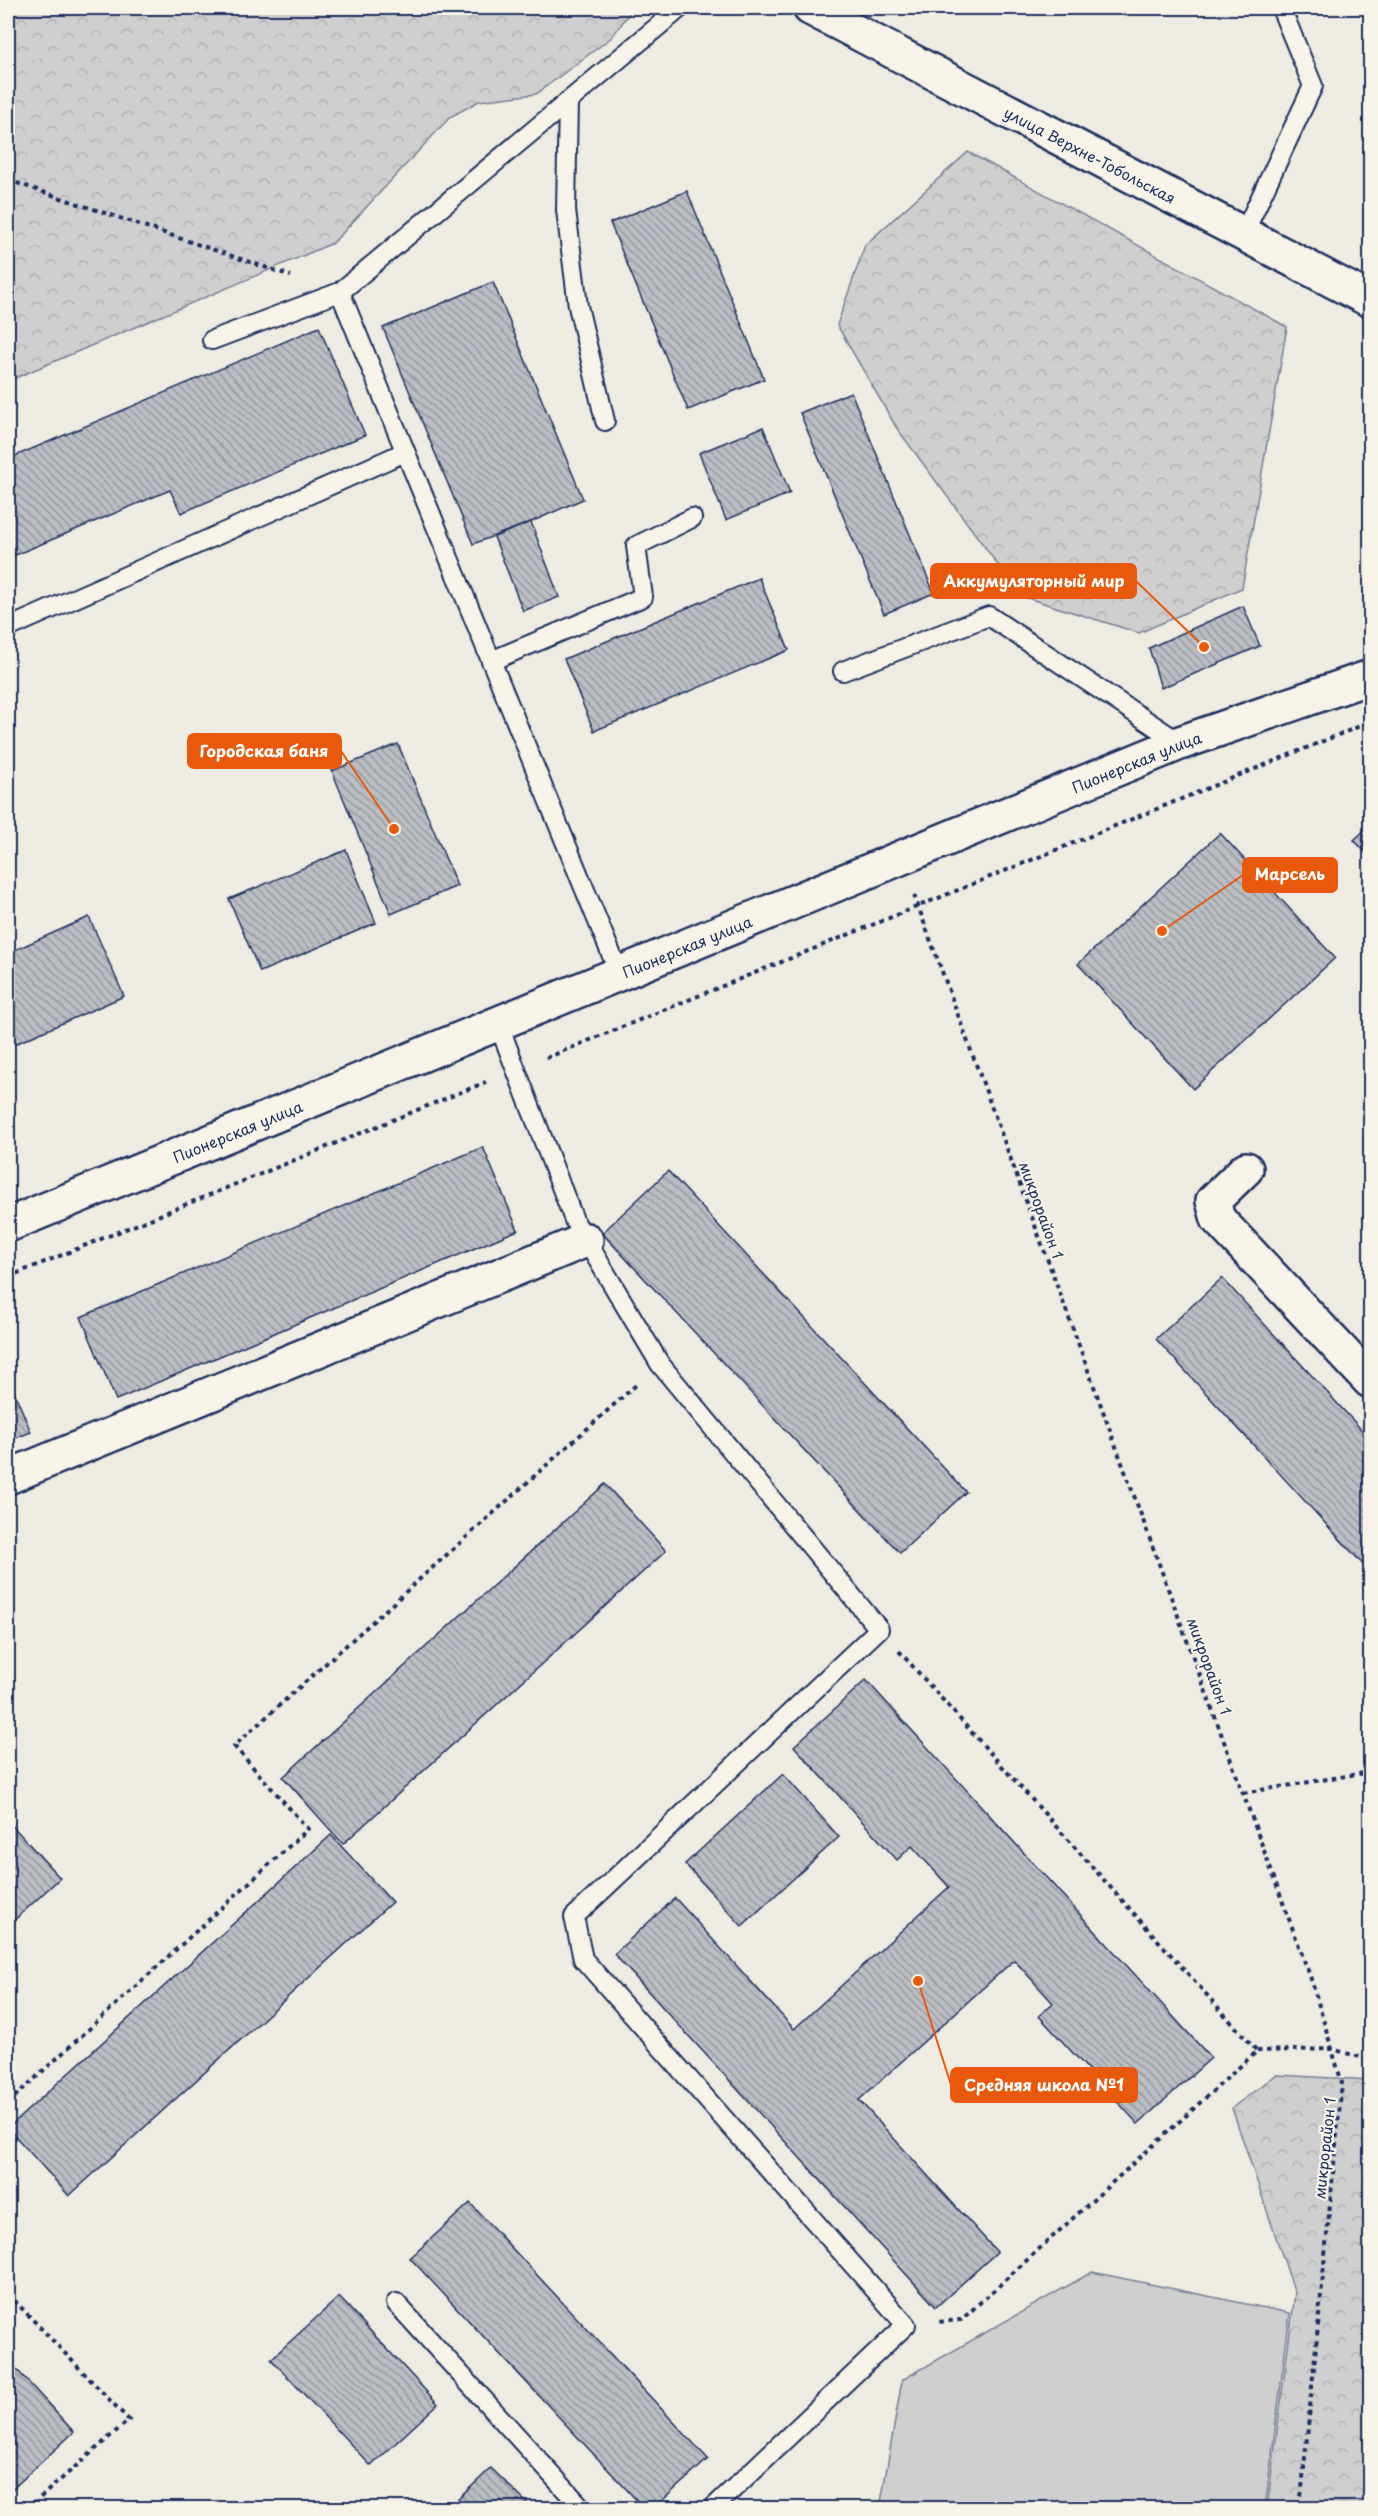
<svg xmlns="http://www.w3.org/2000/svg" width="1378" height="2516" font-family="'Playpen Sans',sans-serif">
<defs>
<pattern id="forest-crowns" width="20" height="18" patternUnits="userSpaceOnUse" patternTransform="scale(1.5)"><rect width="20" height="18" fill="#cfcfcf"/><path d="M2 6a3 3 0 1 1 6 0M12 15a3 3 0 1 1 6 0" fill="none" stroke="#b1b2b4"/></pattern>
<pattern id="building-back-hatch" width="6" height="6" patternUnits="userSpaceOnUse" patternTransform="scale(1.5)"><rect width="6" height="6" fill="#babdc2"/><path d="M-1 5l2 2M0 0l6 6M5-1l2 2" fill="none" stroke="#969aa1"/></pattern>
</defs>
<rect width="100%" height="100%" fill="#eeebe2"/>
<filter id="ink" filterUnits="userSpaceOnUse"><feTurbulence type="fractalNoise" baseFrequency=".0167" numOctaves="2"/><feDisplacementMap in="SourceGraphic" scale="12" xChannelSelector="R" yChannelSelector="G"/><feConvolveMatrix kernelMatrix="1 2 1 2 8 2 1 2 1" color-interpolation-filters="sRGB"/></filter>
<g filter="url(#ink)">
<!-- forest -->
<g fill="url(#forest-crowns)" stroke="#757f96" stroke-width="1.5">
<path d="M8,8H633L612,37L536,94L479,101L450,117L333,243L8,381Z"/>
<path d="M968,152L1287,327L1242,588L1139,633L1021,596L896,427L837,325L865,245Z"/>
<path d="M1276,2075L1370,2080V2508H1267L1295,2293L1232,2108Z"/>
</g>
<!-- pitch -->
<path fill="#cfcfcf" stroke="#757f96" stroke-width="1.5" d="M1092,2272L1290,2313L1265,2508H880L902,2380Z"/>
<!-- building -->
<g fill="url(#building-back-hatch)" stroke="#1b2f5e" stroke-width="1.5">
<path d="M687,191L764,379L688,410L610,223Z"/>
<path d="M493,282L583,499L531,522L473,544L383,328Z"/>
<path d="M319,327L365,435L181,513L170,490L8,558V459Z"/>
<path d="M851,392L934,593L884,614L800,413Z"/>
<path d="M763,427L790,493L726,520L699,453Z"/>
<path d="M531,522L559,597L523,611L494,537Z"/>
<path d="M759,578L789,650L594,731L564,659Z"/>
<path d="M1243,606L1260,646L1161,688L1149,648Z"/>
<path d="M398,744L457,886L391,914L332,771Z"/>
<path d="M1370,825V857L1354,840Z"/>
<path d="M1220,833L1335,958L1193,1089L1078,964Z"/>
<path d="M346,850L376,923L260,972L229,899Z"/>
<path d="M89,917L124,996L8,1047V953Z"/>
<path d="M483,1147L518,1230L116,1400L81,1317Z"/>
<path d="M668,1171L966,1492L900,1553L602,1233Z"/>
<path d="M1222,1278L1370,1439V1572L1156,1339Z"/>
<path d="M8,1377L31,1432L8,1441Z"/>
<path d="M605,1484L666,1551L343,1844L283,1777Z"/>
<path d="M866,1680L1211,2058L1138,2124L1039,2016L1053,2003L1014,1960L859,2100L997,2252L936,2307L614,1954L675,1898L794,2029L949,1887L912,1846L897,1860L794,1746Z"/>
<path d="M783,1774L839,1837L742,1926L685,1864Z"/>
<path d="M8,1821L60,1878L8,1926Z"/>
<path d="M331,1835L392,1902L69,2196L8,2128Z"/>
<path d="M470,2203L708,2459L654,2508H644L410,2258Z"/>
<path d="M339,2297L438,2404L371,2466L271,2359Z"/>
<path d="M8,2360L74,2432L8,2493Z"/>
<path d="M491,2468L532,2508H449Z"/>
</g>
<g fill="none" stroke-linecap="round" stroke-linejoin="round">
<defs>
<g id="lane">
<path d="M568,101L566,210L578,306L605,421"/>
<path d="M1243,235L1313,86L1281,8"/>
<path d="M212,340L340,292"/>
<path d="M8,628L405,452"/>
<path d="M491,661L643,597L636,546L692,518"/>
<path d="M843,671L989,616L1180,743"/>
<path d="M619,973L340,292L680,8"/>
<path d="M498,1023L574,1220L660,1364L879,1629L574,1917L583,1959L906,2325L713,2508"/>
<path d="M396,2303L582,2508"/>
</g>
<g id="street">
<path d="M1246,1169L1213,1201L1218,1219L1370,1381"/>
<path id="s1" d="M8,1225L1180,743L1370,677"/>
<path d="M8,1477L586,1240"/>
</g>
<g id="secondary">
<path id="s2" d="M810,8L1370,300"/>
</g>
</defs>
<!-- lane casing -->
<use href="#lane" stroke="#1b2f5e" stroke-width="22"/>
<!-- street casing -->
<use href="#street" stroke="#1b2f5e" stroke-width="38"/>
<!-- secondary casing -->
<use href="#secondary" stroke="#1b2f5e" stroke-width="38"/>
<!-- path -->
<g stroke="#1b2f5e" stroke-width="4" stroke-dasharray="4.5 4.5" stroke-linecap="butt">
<path d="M8,180L291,276"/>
<path d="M914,895L1311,1979L1342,2083L1300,2508"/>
<path d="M546,1058L1370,722"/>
<path d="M8,1277L486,1082"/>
<path d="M899,1651L1257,2051L961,2320L937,2322"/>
<path d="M1243,1793L1370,1772"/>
<path d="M1257,2051L1332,2049L1370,2060"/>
<path d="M8,2103L308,1829L234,1746L637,1384"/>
<path d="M8,2294L129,2420L28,2508"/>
</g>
<!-- lane -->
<use href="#lane" stroke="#f7f3e8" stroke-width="18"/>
<!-- street -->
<use href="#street" stroke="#f7f3e8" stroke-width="33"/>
<!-- secondary -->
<use href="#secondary" stroke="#f7f3e8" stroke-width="33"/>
</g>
</g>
<g text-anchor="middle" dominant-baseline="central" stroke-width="4.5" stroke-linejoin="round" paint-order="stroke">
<!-- street labels -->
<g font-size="15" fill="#1b2f5e" stroke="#f7f3e8">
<text stroke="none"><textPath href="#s2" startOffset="316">улица Верхне-Тобольская</textPath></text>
<text stroke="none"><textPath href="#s1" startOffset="1220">Пионерская улица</textPath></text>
<text stroke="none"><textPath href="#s1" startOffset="734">Пионерская улица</textPath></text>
<text stroke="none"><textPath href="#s1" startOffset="248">Пионерская улица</textPath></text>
<text transform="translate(1042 1210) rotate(70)">микрорайон 1</text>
<text transform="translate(1210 1666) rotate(70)">микрорайон 1</text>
<text transform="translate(1324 2148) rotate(-84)">микрорайон 1</text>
</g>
</g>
<!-- callouts -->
<path fill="none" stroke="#e8590c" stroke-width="2" d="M1204 647L1136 581M394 829L341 751M1162 931L1243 875M918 1981L951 2085"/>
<g fill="#e8590c" stroke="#f7f3e8" stroke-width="2">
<circle cx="1204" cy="647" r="6"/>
<circle cx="394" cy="829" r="6"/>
<circle cx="1162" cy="931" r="6"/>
<circle cx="918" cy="1981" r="6"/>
</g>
<g fill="#e8590c" stroke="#e8590c" stroke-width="2">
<rect x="931" y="564" width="205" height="34" rx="6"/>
<rect x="188" y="734" width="153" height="34" rx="6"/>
<rect x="1243" y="858" width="94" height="34" rx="6"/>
<rect x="951" y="2068" width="186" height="34" rx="6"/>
</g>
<g font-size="16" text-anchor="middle" font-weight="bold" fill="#fff">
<text x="1034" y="587">Аккумуляторный мир</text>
<text x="264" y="757">Городская баня</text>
<text x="1290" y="880">Марсель</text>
<text x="1044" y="2091">Средняя школа №1</text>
</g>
<!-- margin -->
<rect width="1378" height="2516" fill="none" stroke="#f7f3e8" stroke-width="30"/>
<rect x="15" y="15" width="1348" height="2486" fill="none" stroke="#1b2f5e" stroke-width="2" filter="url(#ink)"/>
</svg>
